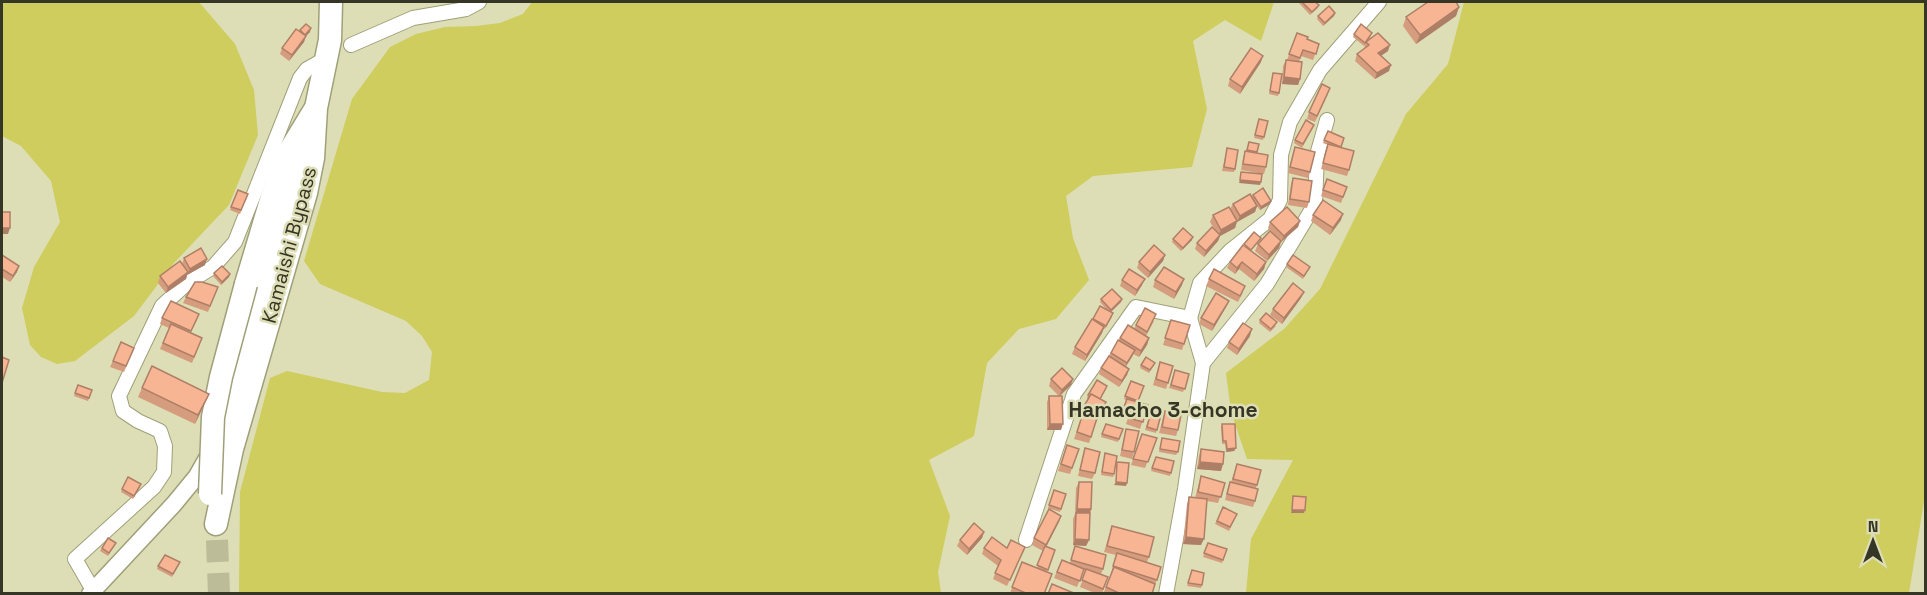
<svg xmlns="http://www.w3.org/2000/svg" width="1927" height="595" font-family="'Space Grotesk',sans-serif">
<rect width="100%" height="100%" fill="#dddeb5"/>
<!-- green -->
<g fill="#cecd5e">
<path d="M2,2H199L235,44L254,90L258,135L229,205L174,263L134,316L75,361L57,364L41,357L30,345L22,308L34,267L60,222L51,181L21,146L2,136Z"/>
<path d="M532,2H1274L1261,41L1225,20L1193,41L1207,109L1192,167L1093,176L1066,196L1073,238L1089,280L1056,319L1019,329L987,363L974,436L929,460L950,516L938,572L941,593H239L240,492L270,378L287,371L382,392L405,393L429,380L432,352L422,336L406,321L320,284L304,261L352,99L390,47L416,34L445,27L476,26L500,23L523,14Z"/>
<path d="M1464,2H1925L1926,489L1909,593H1246L1251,539L1293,460L1247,459L1231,412L1226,373L1284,329L1320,289L1406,114L1448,64Z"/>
</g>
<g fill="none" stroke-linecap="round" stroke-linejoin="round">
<!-- trunk-tunnel -->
<path stroke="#bcbc98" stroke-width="22" stroke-dasharray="22 11" stroke-linecap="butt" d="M217,540L219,594"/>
<defs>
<g id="minor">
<path d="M351,45L413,18L466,9L479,2"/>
<path d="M1190,318L1200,283L1230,251L1270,219L1280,200L1281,155L1290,122L1320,70L1379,2"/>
<path d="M1203,363L1267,284L1315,204L1317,155L1327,120"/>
<path d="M1026,540L1074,394L1136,307L1190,318L1203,363L1185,489L1166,594"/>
<path d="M93,590L75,559L154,487L164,472L165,446L160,431L138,421L123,411L119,396L162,306L187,283L213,267L235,242L300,78L307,69L325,59"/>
</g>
<g id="tertiary">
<path d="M220,429L308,135"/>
<path d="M90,594L174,504L197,476L210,453"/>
</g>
<g id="trunk">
<path d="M246,284L272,197L289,152L314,111"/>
<path d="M216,524L232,449L306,193L313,158L316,108L330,40L331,2"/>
</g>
</defs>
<!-- minor casing -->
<use href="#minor" stroke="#9fa079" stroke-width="16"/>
<!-- tertiary casing -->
<use href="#tertiary" stroke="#9fa079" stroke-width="19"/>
<!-- trunk casing -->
<use href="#trunk" stroke="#9fa079" stroke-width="25"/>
<!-- minor -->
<use href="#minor" stroke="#fff" stroke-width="14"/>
<!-- tertiary -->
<use href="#tertiary" stroke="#fff" stroke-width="16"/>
<!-- trunk -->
<use href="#trunk" stroke="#fff" stroke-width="22"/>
<defs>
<path id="trunk-bridge" d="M210,494L213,417L221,377L246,284"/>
</defs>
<!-- trunk-bridge casing -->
<use href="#trunk-bridge" stroke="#9fa079" stroke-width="25" stroke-linecap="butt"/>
<!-- trunk-bridge -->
<use href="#trunk-bridge" stroke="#fff" stroke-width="22"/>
</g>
<!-- wall -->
<g fill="#d59c7e">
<path d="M1299,2H1315L1319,5L1318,8L1310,15L1299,3Z"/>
<path d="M1459,7L1456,16L1416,44L1403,26L1406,17Z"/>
<path d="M1335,13L1334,16L1323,26L1317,19L1318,16Z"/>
<path d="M300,30L310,32L306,36L304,42L289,61L280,54L282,48Z"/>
<path d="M1297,33L1307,39L1319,44L1313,60L1301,56L1299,62L1300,79L1298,85L1282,84L1283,66L1286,60H1287Z"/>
<path d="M1354,34L1371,37L1369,39L1388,51L1381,56L1389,71L1375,79L1355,61L1357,54L1364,49L1365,45L1364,46L1353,37Z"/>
<path d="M1261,62L1240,94L1228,86L1230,79Z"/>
<path d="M1273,73L1279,93L1278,96L1269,94Z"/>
<path d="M1328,94L1315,122L1307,119L1309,112Z"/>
<path d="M1268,121L1263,140L1254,138L1258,122Z"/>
<path d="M1314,125L1302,148L1294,143L1295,140Z"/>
<path d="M1328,131L1341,147L1349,170L1347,176L1321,169L1328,145L1323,143Z"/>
<path d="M1249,142L1259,144L1257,153L1266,167L1264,174L1241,170L1243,158L1245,151L1246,152Z"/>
<path d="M1295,147L1310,172L1308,178L1288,173Z"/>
<path d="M1227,148L1235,169L1234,172L1222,171Z"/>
<path d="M1293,178L1309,202L1307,208L1288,205L1291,184Z"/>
<path d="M1327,179L1347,187L1341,203L1321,196Z"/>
<path d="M238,190L248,194L240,214L230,210Z"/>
<path d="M1253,195L1271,201L1270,204L1260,210L1257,206L1255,212L1237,222L1235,228L1220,236L1218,241L1204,257L1195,249L1197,243L1215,230L1210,222L1213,215L1230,209L1233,204L1252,197Z"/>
<path d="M1313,215L1341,220L1330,235L1311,221Z"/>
<path d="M1300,221L1298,227L1281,242L1279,248L1267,261L1255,251L1258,244L1277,238L1268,228L1270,222Z"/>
<path d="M1173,239L1192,240L1181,251L1172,242Z"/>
<path d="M1251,251L1266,262L1264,269L1254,281L1239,269L1235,274L1227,268L1230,262Z"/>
<path d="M2,255L19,266L17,272L10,282L2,277Z"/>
<path d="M1165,255L1163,261L1148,278L1137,268L1139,262Z"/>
<path d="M184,258L205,265L187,275L186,279L166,293L158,283L160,276L182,264Z"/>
<path d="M1287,264L1310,267L1303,279L1286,267Z"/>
<path d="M214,273L230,274L229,277L221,285L213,276Z"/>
<path d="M1209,279L1243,292L1238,302L1206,286Z"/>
<path d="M1122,280L1142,285L1135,296L1120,286Z"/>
<path d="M1155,280L1182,285L1174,299L1153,287Z"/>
<path d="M218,287L208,312L183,303L186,297Z"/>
<path d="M1301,298L1282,324L1270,315L1273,309Z"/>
<path d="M1101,299H1122L1121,302L1110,312L1112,317L1105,329L1104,328L1102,333L1085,361L1072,354L1075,347L1093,320L1107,310L1100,302Z"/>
<path d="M1226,307L1212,331L1199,324L1201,318Z"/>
<path d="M162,318L197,320L190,333L202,338L192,363L160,349L169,328L160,324Z"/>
<path d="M1171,320L1184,344L1182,350L1163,345Z"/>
<path d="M1260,320L1276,326L1270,332L1259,323Z"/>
<path d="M1154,321L1146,336L1149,338L1147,345L1139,357L1133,354L1126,366L1129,369L1127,375L1119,387L1099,374L1101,368L1120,338L1134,329L1136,325Z"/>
<path d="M1250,336L1237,355L1227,348L1229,342Z"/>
<path d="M134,348L124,372L110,367L113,361Z"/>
<path d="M1160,362L1168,383L1166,389L1153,385Z"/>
<path d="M1155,363L1149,373L1140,368L1141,365Z"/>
<path d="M1175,370L1189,374L1183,392L1169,388Z"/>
<path d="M1051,379L1071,385L1060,396L1061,430H1047V402L1049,396H1059L1049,386Z"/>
<path d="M1131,381L1138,402L1148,405L1140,429L1126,424L1129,415L1122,413L1126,400L1124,399Z"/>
<path d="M78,385L92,390L88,401L74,396Z"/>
<path d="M142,388L209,394L195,424L138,397Z"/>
<path d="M1106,389L1100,399L1106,402L1098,420H1097L1089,443L1074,439L1083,413H1082L1088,399L1087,398L1088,395Z"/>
<path d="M1152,408L1162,411L1156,433L1145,430Z"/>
<path d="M1165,411L1178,430L1176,436L1159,433Z"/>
<path d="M1106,424L1123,429L1118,442L1101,437Z"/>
<path d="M1222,424L1236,448L1234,451L1226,452L1225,444H1222L1221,427Z"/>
<path d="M1126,429L1134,452L1132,459L1120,456Z"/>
<path d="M1142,434L1157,438L1145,468L1131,465Z"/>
<path d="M1162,438L1178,452L1176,455L1159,452Z"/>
<path d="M1067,445L1079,449L1070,474L1058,471Z"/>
<path d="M1085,448L1095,473L1092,479L1078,476Z"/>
<path d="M1201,449L1221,471L1197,469L1199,456Z"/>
<path d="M1105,453L1114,474L1113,477L1101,475Z"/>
<path d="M1156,457L1174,461L1170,476L1151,471Z"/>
<path d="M1237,464L1261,470L1256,488L1255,501L1253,507L1225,500L1228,488L1230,482H1231Z"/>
<path d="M1201,476L1225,483L1218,503L1207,501L1201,545L1183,544L1187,504L1189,497L1195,498Z"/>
<path d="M1079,482L1091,509L1090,514L1089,540L1086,546L1073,545V519L1075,514L1076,488Z"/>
<path d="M140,487L133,499L121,492L122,489Z"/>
<path d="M1054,490L1066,494L1060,512L1048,508Z"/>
<path d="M1223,507L1237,514L1229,531L1215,524Z"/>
<path d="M1061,516L1046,547L1055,550L1047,572L1044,594L1010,593L1022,562L1037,568L1043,551L1032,545L1034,538Z"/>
<path d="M1112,526L1149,557L1147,562L1161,567L1152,594H1103L1112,573H1111L1116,555L1104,552Z"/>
<path d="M984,532L982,538L967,555L957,546L960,540Z"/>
<path d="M116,543L108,556L100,551L102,548Z"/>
<path d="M1208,543L1227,549L1222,563L1203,557Z"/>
<path d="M1075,546L1103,569L1101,574L1108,577L1102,594H1097L1080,587L1086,571L1084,570L1077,587L1054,578L1062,560L1070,563Z"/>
<path d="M1025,547L1007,586L993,579L998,566L982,554L984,548Z"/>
<path d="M180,562L172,577L157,569L158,566Z"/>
<path d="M1192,570L1202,585L1201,588L1187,586Z"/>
</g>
<!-- shaded-wall -->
<g fill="#ae7f67">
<path d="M1459,7L1456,16L1416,44L1420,35Z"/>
<path d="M1335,13L1334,16L1323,26L1325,23Z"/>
<path d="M311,28L310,32L306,36L304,42L289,61L292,55L305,35Z"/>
<path d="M1390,45L1388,51L1376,59L1378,53Z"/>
<path d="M1263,56L1261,62L1240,94L1242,87Z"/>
<path d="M1391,65L1389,71L1375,79L1377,73Z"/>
<path d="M1284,77L1300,79L1298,85L1282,84Z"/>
<path d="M1240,180L1261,182L1260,185L1239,183Z"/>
<path d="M1271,201L1270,204L1260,210L1261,207Z"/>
<path d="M1257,206L1255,212L1237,222L1240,216Z"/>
<path d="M1343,214L1341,220L1330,235L1333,228Z"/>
<path d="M1237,221L1235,228L1220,236L1218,241L1204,257L1206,251L1218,236L1221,230Z"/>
<path d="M1300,221L1298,227L1281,242L1284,236Z"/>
<path d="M2,228H10L8,234H2Z"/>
<path d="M1193,237L1192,240L1181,251L1183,248Z"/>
<path d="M1281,241L1279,248L1267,261L1269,255Z"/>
<path d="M1165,255L1163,261L1148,278L1150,272Z"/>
<path d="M207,259L205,265L187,275L190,269Z"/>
<path d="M1242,262L1239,269L1235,274L1237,268Z"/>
<path d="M1266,262L1264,269L1254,281L1257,274Z"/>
<path d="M19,266L17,272L10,282L13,276Z"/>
<path d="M188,272L186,279L166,293L168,287Z"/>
<path d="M230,274L229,277L221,285L222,282Z"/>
<path d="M1145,279L1142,285L1135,296L1137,290Z"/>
<path d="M1184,279L1182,285L1174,299L1176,292Z"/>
<path d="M1304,292L1301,298L1282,324L1284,318Z"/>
<path d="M1122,299L1121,302L1110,313L1111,310Z"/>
<path d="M1229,301L1226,307L1212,331L1214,325Z"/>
<path d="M1104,327L1102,333L1085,361L1087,355Z"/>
<path d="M1252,329L1250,336L1237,355L1239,349Z"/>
<path d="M1149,338L1147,345L1139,357L1141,351Z"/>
<path d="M1135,350L1132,357L1124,369L1127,363Z"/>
<path d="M1129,369L1127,375L1119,387L1122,381Z"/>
<path d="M1073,379L1071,385L1059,396L1062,390Z"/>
<path d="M209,394L205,403L195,424L198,415Z"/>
<path d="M1050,424H1063L1061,430H1047Z"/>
<path d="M1236,448L1234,451L1226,452L1227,449Z"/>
<path d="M1200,462L1223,464L1221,471L1197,469Z"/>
<path d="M1116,482L1127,483L1126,486L1114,485Z"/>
<path d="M1077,509H1091L1089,516L1075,515Z"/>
<path d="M1292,510H1305L1304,513H1291Z"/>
<path d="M1061,516L1059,522L1044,551L1046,545Z"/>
<path d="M984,532L982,538L967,555L969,549Z"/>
<path d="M1186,537L1204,539L1201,545L1183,544Z"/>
<path d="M1075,539L1089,540L1086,546L1073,545Z"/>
</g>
<!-- building -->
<g fill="#f8b593" stroke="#ae7f67" stroke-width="1.5">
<path d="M1302,2H1315L1319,5L1312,12Z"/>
<path d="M1428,2H1456L1459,7L1420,35L1406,17Z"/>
<path d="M1329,6L1335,13L1325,23L1318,16Z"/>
<path d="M306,24L311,28L305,35L300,30Z"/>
<path d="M1361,24L1372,33L1365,43L1354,34Z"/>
<path d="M296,29L306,36L292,55L282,48Z"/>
<path d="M1297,33L1308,37L1307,39L1319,44L1316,54L1303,50L1300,58L1289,54Z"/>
<path d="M1378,33L1390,45L1378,53L1391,65L1377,73L1357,54L1369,45L1366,42Z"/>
<path d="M1251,48L1263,56L1242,87L1230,79Z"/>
<path d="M1286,60L1302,62L1300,79L1284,77Z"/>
<path d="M1273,73L1282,74L1279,93L1270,91Z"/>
<path d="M1322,84L1330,88L1317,116L1309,112Z"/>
<path d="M1259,119L1268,121L1264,137L1255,135Z"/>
<path d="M1306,120L1314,125L1303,144L1295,140Z"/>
<path d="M1328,131L1344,138L1341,147L1324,140Z"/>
<path d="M1249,142L1259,144L1257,152L1247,150Z"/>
<path d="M1328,144L1354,151L1349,170L1323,163Z"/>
<path d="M1295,147L1315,152L1310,172L1290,167Z"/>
<path d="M1227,148L1238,150L1235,169L1224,167Z"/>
<path d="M1245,151L1268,155L1266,167L1243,164Z"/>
<path d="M1241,172L1262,174L1261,182L1240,180Z"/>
<path d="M1293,178L1312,181L1309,202L1290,199Z"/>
<path d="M1327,179L1347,187L1343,197L1323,190Z"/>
<path d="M1263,188L1271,201L1261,207L1253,195Z"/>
<path d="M238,190L248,194L241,210L231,207Z"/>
<path d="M1250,194L1257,206L1240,216L1233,204Z"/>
<path d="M1323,200L1343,214L1333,228L1313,215Z"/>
<path d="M1229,207L1237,221L1221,230L1213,215Z"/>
<path d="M1287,207L1300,221L1284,236L1270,222Z"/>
<rect x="2" y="212" width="8" height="16"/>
<path d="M1212,227L1220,235L1206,251L1197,243Z"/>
<path d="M1183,228L1193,237L1183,248L1173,239Z"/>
<path d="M1270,231L1281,241L1269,255L1258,244Z"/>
<path d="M1254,232L1261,238L1251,250L1244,244Z"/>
<path d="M1154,245L1165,255L1150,272L1139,262Z"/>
<path d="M1243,245L1266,262L1257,274L1242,262L1237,268L1230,262Z"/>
<path d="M201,248L207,259L190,269L184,258Z"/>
<path d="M2,255L19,266L13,276L2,269Z"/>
<path d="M1293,255L1310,267L1304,276L1287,264Z"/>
<path d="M180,261L188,272L168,287L160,276Z"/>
<path d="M222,266L230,274L222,282L214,273Z"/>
<path d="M1164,267L1184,279L1176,292L1155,280Z"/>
<path d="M1129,269L1145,279L1137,290L1122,280Z"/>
<path d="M1214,269L1245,286L1240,296L1209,279Z"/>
<path d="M195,282H202L218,287L210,306L186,297Z"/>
<path d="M1293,283L1304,292L1284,318L1273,309Z"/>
<path d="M1112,289L1122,299L1111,310L1101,299Z"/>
<path d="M1216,293L1229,301L1214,325L1201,318Z"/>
<path d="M171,301L199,314L191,331L162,318Z"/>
<path d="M1100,306L1113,313L1106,326L1093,319Z"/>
<path d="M1145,308L1156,314L1147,332L1136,325Z"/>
<path d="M1266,313L1277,322L1271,329L1260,320Z"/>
<path d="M1092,319L1104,327L1087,355L1075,347Z"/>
<path d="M1171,320L1190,325L1184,344L1165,338Z"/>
<path d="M1243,323L1252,329L1239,349L1229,342Z"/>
<path d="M171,324L202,338L194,357L163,343Z"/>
<path d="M1128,325L1149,338L1141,351L1120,338Z"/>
<path d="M1118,340L1135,350L1127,363L1111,353Z"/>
<path d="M121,342L134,348L126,366L113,361Z"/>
<path d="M1109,356L1129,369L1122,381L1101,368Z"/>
<path d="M2,357L9,360L2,383Z"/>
<path d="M1146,357L1155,363L1150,370L1141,365Z"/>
<path d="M1160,362L1173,366L1168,383L1156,379Z"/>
<path d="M152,366L209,394L198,415L142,388Z"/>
<path d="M1062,368L1073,379L1062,390L1051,379Z"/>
<path d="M1175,370L1189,374L1185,389L1171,385Z"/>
<path d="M1097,380L1107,386L1100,399L1091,394L1090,396L1088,395Z"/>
<path d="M1131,381L1144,386L1138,401L1125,396Z"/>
<path d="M78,385L92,390L89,398L75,393Z"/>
<path d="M1091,394L1106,402L1100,414L1084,406Z"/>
<path d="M1049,396H1062L1063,424H1050Z"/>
<path d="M1127,399L1148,405L1143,422L1129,418L1131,409L1124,407Z"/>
<path d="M1152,408L1162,411L1157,430L1147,427Z"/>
<path d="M1165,411L1181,415L1178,430L1162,427Z"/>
<path d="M1083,413L1097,418L1091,437L1077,432Z"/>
<path d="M1106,424L1123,429L1119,439L1102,434Z"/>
<path d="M1222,424H1235L1236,448L1227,449L1226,441H1223Z"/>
<path d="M1126,429L1139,431L1134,452L1122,450Z"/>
<path d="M1142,434L1157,438L1148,462L1133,459Z"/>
<path d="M1162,438L1180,441L1178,452L1160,449Z"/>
<path d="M1067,445L1079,449L1072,468L1061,464Z"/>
<path d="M1085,448L1100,452L1095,473L1080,470Z"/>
<path d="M1201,449L1224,452L1223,464L1200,462Z"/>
<path d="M1105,453L1117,456L1114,474L1102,472Z"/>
<path d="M1156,457L1174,461L1171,473L1152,468Z"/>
<path d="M1117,462L1129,463L1127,483L1116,482Z"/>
<path d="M1237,464L1261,470L1257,485L1233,479Z"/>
<path d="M1201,476L1225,483L1221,497L1198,492Z"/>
<path d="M128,477L141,484L134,496L122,489Z"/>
<path d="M1079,482H1092L1091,509H1077Z"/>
<path d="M1230,482L1258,489L1255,501L1227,494Z"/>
<path d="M1054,490L1066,494L1061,509L1049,505Z"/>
<path d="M1293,496L1306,497L1305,510H1292Z"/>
<path d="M1189,497L1207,499L1204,539L1186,537Z"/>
<path d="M1223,507L1237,514L1230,527L1217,521Z"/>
<path d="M1049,509L1061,516L1046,545L1034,538Z"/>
<path d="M1076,513H1090L1089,540L1075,539Z"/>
<path d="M974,523L984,532L969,549L960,540Z"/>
<path d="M1112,526L1154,537L1149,557L1107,546Z"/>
<path d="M992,537L1007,548L1011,540L1025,547L1010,580L995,573L1001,560L984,548Z"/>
<path d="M108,538L116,543L109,553L102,548Z"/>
<path d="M1208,543L1227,549L1223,560L1204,553Z"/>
<path d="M1045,546L1055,550L1048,570L1037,565Z"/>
<path d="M1075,546L1106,555L1103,569L1071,560Z"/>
<path d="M1117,553L1161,567L1157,580L1113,566Z"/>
<path d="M165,555L180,562L173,574L158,566Z"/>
<path d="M1062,560L1084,569L1080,581L1057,572Z"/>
<path d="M1022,562L1052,574L1044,594H1028L1012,587Z"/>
<path d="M1114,567L1155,584L1152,594H1121L1106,587Z"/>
<path d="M1086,569L1108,577L1103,589L1082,580Z"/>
<path d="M1192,570L1204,573L1202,585L1188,583Z"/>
<path d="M1052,584L1076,594H1048Z"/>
</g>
<g text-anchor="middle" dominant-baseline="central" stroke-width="5" stroke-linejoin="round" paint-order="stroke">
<!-- street labels -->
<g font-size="20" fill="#363626" stroke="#dddeb5">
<text transform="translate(289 245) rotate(-75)">Kamaishi Bypass</text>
</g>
<!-- neighbourhood labels -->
<g font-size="21" font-weight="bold" fill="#363626" stroke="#dddeb5">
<text x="1163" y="409">Hamacho 3-chome</text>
</g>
</g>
<!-- border -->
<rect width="1927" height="595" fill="none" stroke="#363626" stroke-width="6"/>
<!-- north arrow -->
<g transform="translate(1873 541)" stroke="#dddeb5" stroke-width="4.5" paint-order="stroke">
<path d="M0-4.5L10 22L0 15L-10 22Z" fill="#363626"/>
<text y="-9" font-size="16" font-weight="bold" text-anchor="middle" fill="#363626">N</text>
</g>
</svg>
